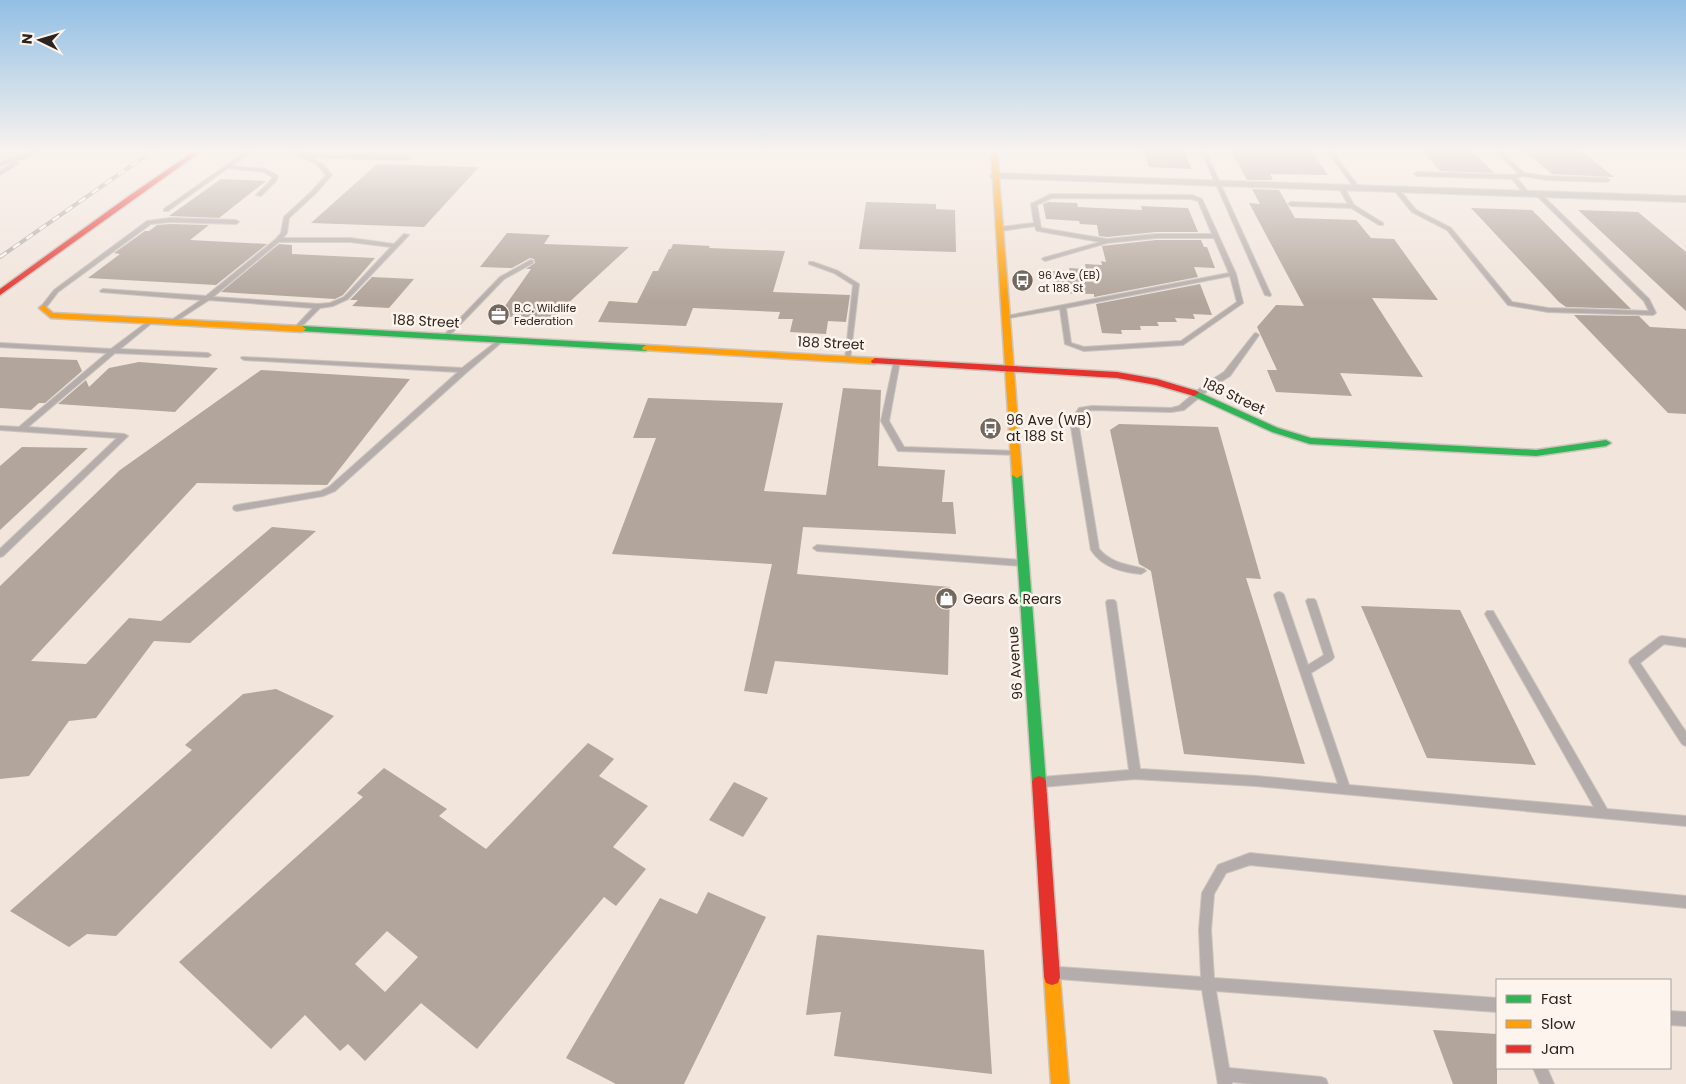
<svg xmlns="http://www.w3.org/2000/svg" width="1686" height="1084" font-family="Poppins,sans-serif">
<rect width="100%" height="100%" fill="#f1e5dc"/>
<!-- building -->
<g fill="#b1a59c" fill-rule="evenodd">
<path d="M1142,150H1183L1192,169L1149,167Z"/>
<path d="M1231,150H1311L1328,175L1270,174L1273,180H1247Z"/>
<path d="M1422,150H1471L1494,173L1440,171Z"/>
<path d="M1523,150H1580L1614,177L1552,174Z"/>
<path d="M377,164L479,167L424,227L311,223Z"/>
<path d="M221,179L266,181L219,218L169,216Z"/>
<path d="M1252,189L1279,190L1295,218L1356,220L1371,238L1394,239L1438,300L1372,298L1423,377L1340,373L1352,396L1276,392L1267,370H1277L1257,327L1276,305L1304,306L1249,203L1260,204Z"/>
<path d="M866,202L936,204V209L955,210L956,252L859,249Z"/>
<path d="M1048,202L1077,203L1078,207L1142,210L1141,206L1188,208L1198,232H1156L1107,237L1099,236L1097,225L1080,224L1079,221L1046,219L1043,204Z"/>
<path d="M1471,208L1532,210L1631,309L1566,307L1559,302Z"/>
<path d="M1578,210L1638,212L1686,252V311Z"/>
<path d="M170,224L209,225L190,240L267,244L216,285L88,278L120,254L114,253L145,231H149L157,225Z"/>
<path d="M507,233L550,235L544,244L629,247L551,319L498,316L531,269H526L535,263L534,259L530,258L512,268L480,267Z"/>
<path d="M1156,240H1201L1204,247H1207L1215,268L1194,267L1198,277L1094,297V294L1055,293L1052,271L1070,272L1069,268L1086,269L1085,264L1102,265L1101,261L1106,262L1102,246Z"/>
<path d="M279,244L292,245V254L375,258L343,295L335,299L221,292Z"/>
<path d="M673,244L710,246L709,248L785,251L773,292L850,295L846,322L828,321L826,334L790,332L793,319H778L780,312L693,308L686,326L598,322L609,301L637,303L653,271H658L669,249H671Z"/>
<path d="M372,277L414,279L389,308L352,306L358,300H350Z"/>
<path d="M1200,284L1212,315L1193,314L1195,319L1175,318L1177,322H1157L1159,326H1140L1141,330H1121L1122,334L1102,333L1096,304Z"/>
<path d="M1574,315L1639,316L1650,327L1686,329V414L1668,413Z"/>
<path d="M0,357L77,360L82,371L45,403H39L31,410L0,408Z"/>
<path d="M139,362L218,368L175,412L58,404L86,380L89,387L109,368Z"/>
<path d="M261,370L410,379L327,485L197,483L31,661L86,664L129,618L161,621L272,527L316,531L190,643L154,641L96,718L69,721L29,776L0,779V586L120,470Z"/>
<path d="M843,388L881,390L878,466L945,470L942,502H953L956,534L803,527L797,574L950,587L948,675L775,661L767,694L744,691L772,564L612,554L656,438H633L648,398L783,403L764,491L826,495Z"/>
<path d="M1119,424L1218,427L1261,579L1246,578L1305,764L1184,754L1151,571L1139,564L1110,430Z"/>
<path d="M22,447L88,448L0,530V466Z"/>
<path d="M1361,606L1460,610L1536,765L1427,758Z"/>
<path d="M276,689L334,716L116,936L87,934L69,947L10,911L192,750L185,745L243,694Z"/>
<path d="M588,743L614,759L599,776L648,806L613,847L646,869L616,906L604,897L477,1049L421,1003L365,1061L348,1044L340,1051L305,1015L271,1049L179,962L363,797L357,793L384,768L447,809L439,816L486,849ZM387,931L418,957L385,992L355,964Z"/>
<path d="M734,782L768,798L743,837L709,820Z"/>
<path d="M708,892L766,917L684,1084H616L566,1058L660,898L697,914Z"/>
<path d="M817,935L984,950L992,1074L834,1056L841,1012L806,1015Z"/>
<path d="M1433,1030L1497,1034V1084H1453Z"/>
</g>
<g fill="none" stroke-linecap="round" stroke-linejoin="round">
<defs>
<g id="lane">
<path d="M35,150H40L31,156L0,166V162L27,154Z"/>
<path d="M248,150H253L232,166L265,169L278,176L276,181L261,196L256,195L271,180L272,177L264,172L228,168L168,211H164V209Z"/>
<path d="M290,150H295L305,154L407,156L410,158L407,160L310,157L324,165L332,175L316,193L289,218L287,233L283,238H350L394,244L404,234L409,235L348,299L333,306L320,308L298,330L296,331L293,329L294,328L313,308L209,300L172,324L169,322L170,321L201,300L101,292L100,291L103,289L206,296L276,239L281,233L284,217L312,191L326,175L316,164ZM279,242H350L391,247L344,297L330,303L318,304L213,297Z"/>
<path d="M1201,150H1205L1271,295L1270,296L1265,295Z"/>
<path d="M1327,150H1331L1359,187V189H1355Z"/>
<path d="M1495,150H1499L1524,173L1546,176L1607,178L1610,180L1607,182L1546,180L1522,176L1517,178L1530,194L1527,196L1525,195L1512,179L1417,176L1414,174L1417,172L1513,175L1519,174Z"/>
<path d="M14,162L19,163L0,175V171Z"/>
<path d="M1341,185L1344,187L1354,205L1383,223V225H1379L1351,208L1291,206L1288,204L1291,202L1348,204L1338,187Z"/>
<path d="M1396,187L1398,188L1416,210L1451,228L1512,302L1548,308L1649,311L1644,301L1535,194L1540,193L1649,299L1656,313L1653,315L1548,312L1508,305L1447,230L1412,212L1393,189Z"/>
<path d="M1051,194L1192,195L1202,199L1236,274L1243,303L1183,345L1084,351L1065,344L1060,309L1004,319V317L1006,316L1229,273L1214,238H1156L1107,243L1045,261L1042,259L1043,258L1100,242L1038,231L1036,230L1035,226L1000,231L997,229L1000,227L1034,223L1031,204ZM1052,198L1191,199L1198,201L1212,234H1156L1107,239L1041,228L1037,205ZM1230,276L1237,302L1181,341L1084,347L1071,343L1066,308Z"/>
<path d="M170,218L236,220L239,222L236,224L170,222L151,224L58,292L45,309H41L40,308L54,290L147,221Z"/>
<path d="M531,260L533,261V263L504,279L447,338H443V336L500,277Z"/>
<path d="M809,262H813L838,271L859,284L850,360L848,361L845,359L853,285L834,273L809,264Z"/>
<path d="M151,319L153,320V322L120,349L208,353L211,355L208,357L115,353L28,427L124,434L128,436L3,556L0,557V549L117,438L0,430V426L19,427L107,353L0,347V343L111,349Z"/>
<path d="M1256,333L1259,335L1230,376L1211,388L1184,410L1171,412L1092,410L1085,412L1078,421L1099,549C1112,564 1127,564 1144,569L1146,571L1141,574C1121,572 1102,567 1091,550L1070,421L1079,408L1092,406L1171,408L1179,406L1205,384L1224,372L1254,334Z"/>
<path d="M501,338L503,339V341L467,372L335,491L323,496L237,511L234,510L233,508L234,506L237,505L321,491L329,487L458,372L244,360L241,358L242,357L462,368Z"/>
<path d="M897,359L900,361L889,421L904,447L1016,451H1019L1020,453L1019,455L898,451L881,421L894,361Z"/>
<path d="M817,545L1022,560L1026,563L1022,566L817,551L813,548Z"/>
<path d="M1279,592L1282,593L1284,595L1308,665L1324,655L1306,601L1308,599H1314L1316,601L1334,657L1332,660L1311,673L1349,785L1594,807L1485,614L1487,611H1493L1607,809L1686,816V826L1256,786L1135,779L1042,787L1038,785L1036,782L1038,779L1042,777L1129,770L1106,602L1108,600H1114L1116,602L1140,769L1256,776L1338,784L1274,595L1276,593Z"/>
<path d="M1662,636L1686,639V647L1664,644L1640,663L1686,732V746L1682,744L1629,662L1630,659L1659,637Z"/>
<path d="M1250,853L1686,896V908L1250,865L1226,873L1214,894L1211,930L1214,978L1497,998V1012L1216,991L1229,1068L1321,1077L1326,1079L1328,1084H1253L1232,1082V1084H1218L1202,990L1059,979L1054,978L1053,973L1054,968L1059,967L1201,977L1199,930L1202,893L1218,865Z"/>
<path d="M1670,1011L1686,1012V1026L1670,1025Z"/>
<path d="M1533,1068H1547L1554,1084H1540Z"/>
</g>
<path id="street" d="M995,173L1686,196V202L991,178L990,176Z"/>
<g id="fast">
<path d="M302,326L646,345L650,348L646,351L299,331V327Z"/>
<path d="M1194,390L1278,428L1311,438L1536,450L1606,440L1611,443L1606,446L1536,456L1310,444L1272,432L1191,395L1189,393Z"/>
<path d="M1017,472L1022,475L1046,782L1044,786L1039,788L1034,786L1032,782L1012,475Z"/>
</g>
<g id="slow">
<path d="M991,150H997L1022,475L1017,478L1012,475Z"/>
<path d="M43,305L53,313L302,326L306,329L302,332L51,318L39,308Z"/>
<path d="M646,345L875,358L879,361L875,364L643,350L642,348Z"/>
<path d="M1052,969L1058,971L1060,977L1069,1084H1051L1044,977L1046,971Z"/>
</g>
<g id="jam">
<path d="M196,150H203L0,295V289L129,196Z"/>
<path d="M875,358L1117,372L1157,379L1197,391L1199,393L1194,396L1156,385L1117,378L872,363L871,361Z"/>
<path d="M1039,776L1044,778L1046,782L1060,977L1058,983L1052,985L1046,983L1044,977L1032,782L1034,778Z"/>
</g>
</defs>
<!-- lane casing -->
<use href="#lane" stroke="#ccc3bb" stroke-width="2"/>
<!-- street casing -->
<use href="#street" stroke="#ccc3bb" stroke-width="2"/>
<!-- fast casing -->
<use href="#fast" stroke="#ccc3bb" stroke-width="3"/>
<!-- slow casing -->
<use href="#slow" stroke="#ccc3bb" stroke-width="3"/>
<!-- jam casing -->
<use href="#jam" stroke="#ccc3bb" stroke-width="3"/>
<!-- lane -->
<use href="#lane" fill="#b4adab" fill-rule="evenodd"/>
<!-- street -->
<use href="#street" fill="#b4adab" fill-rule="evenodd"/>
<!-- fast -->
<use href="#fast" fill="#30b455" fill-rule="evenodd"/>
<!-- slow -->
<use href="#slow" fill="#ff9f0a" fill-rule="evenodd"/>
<!-- jam -->
<use href="#jam" fill="#e5322d" fill-rule="evenodd"/>
<defs>
<path id="rail" d="M0,257L154,150"/>
</defs>
<!-- rail casing -->
<use href="#rail" stroke="#b0aaa6" stroke-width="4"/>
<!-- rail -->
<use href="#rail" stroke="#fdf4ed" stroke-width="2.5" stroke-dasharray="8" stroke-linecap="butt"/>
</g>
<!-- sky -->
<linearGradient id="sky" x2="0" y2="1"><stop stop-color="#92bfe4"/><stop offset="0.5" stop-color="#f9f3ef"/><stop offset="1" stop-color="#f9f3ef" stop-opacity="0"/></linearGradient>
<rect width="1686" height="301" fill="url(#sky)"/>
<!-- icons -->
<defs>
<symbol id="bus-disc" viewBox="-11 -11 22 22"><circle r="9.5" fill="#726860" stroke="#fdf4ed"/><path d="M-5-6H5V4H4V6H2V4H-2V6H-4V4H-5ZM-3.5-4V0h7V-4ZM-3.5 1.2v1.5H-2V1.2ZM2 1.2v1.5H3.5V1.2Z" fill="#fff"/></symbol>
<symbol id="office-disc" viewBox="-11 -11 22 22"><circle r="9.5" fill="#726860" stroke="#fdf4ed"/><path d="M-6-3h4V-5.5h4V-3h4V5H-6ZM-1-4.5V-3h2v-1.5ZM-6 0V1H6V0Z" fill="#fff"/></symbol>
<symbol id="shop-disc" viewBox="-11 -11 22 22"><circle r="9.5" fill="#726860" stroke="#fdf4ed"/><path d="M-5-2.5h2.3a2.7 3.5 0 0 1 5.4 0H5L5.5 6h-11ZM-1.5-2.5h3a1.5 2.3 0 0 0-3 0Z" fill="#fff"/></symbol>
</defs>
<g fill-rule="evenodd">
<use href="#bus-disc" x="1010" y="268" width="25" height="25"/>
<use href="#office-disc" x="486" y="302" width="25" height="25"/>
<use href="#bus-disc" x="978" y="416" width="25" height="25"/>
<use href="#shop-disc" x="934" y="586" width="25" height="25"/>
</g>
<g text-anchor="middle" dominant-baseline="central" stroke-width="5" stroke-linejoin="round" paint-order="stroke">
<!-- far-poi labels -->
<g font-size="11" fill="#2d241e" stroke="#fdf4ed" text-anchor="start">
<text x="1038" y="275">96 Ave (EB)<tspan x="1038" dy="13">at 188 St</tspan></text>
<text x="514" y="308">B.C. Wildlife<tspan x="514" dy="13">Federation</tspan></text>
</g>
<!-- street labels -->
<g font-size="14" fill="#2d241e" stroke="#fdf4ed">
<text transform="translate(426 321) rotate(3)">188 Street</text>
<text transform="translate(831 343) rotate(3)">188 Street</text>
<text transform="translate(1234 396) rotate(25)">188 Street</text>
<text transform="translate(1015 663) rotate(-94)">96 Avenue</text>
</g>
<!-- poi labels -->
<g font-size="14" fill="#2d241e" stroke="#fdf4ed" text-anchor="start">
<text x="1006" y="420">96 Ave (WB)<tspan x="1006" dy="16">at 188 St</tspan></text>
<text x="963" y="599">Gears &amp; Rears</text>
</g>
</g>
<!-- legend -->
<rect x="1496" y="979" width="175" height="90" fill="#fdf4ed" stroke="#aaa19a"/>
<rect x="1506" y="995" width="25" height="8" fill="#30b455" stroke="#aaa19a"/>
<text x="1541" y="1004" font-size="15" fill="#2d241e">Fast</text>
<rect x="1506" y="1020" width="25" height="8" fill="#ff9f0a" stroke="#aaa19a"/>
<text x="1541" y="1029" font-size="15" fill="#2d241e">Slow</text>
<rect x="1506" y="1045" width="25" height="8" fill="#e5322d" stroke="#aaa19a"/>
<text x="1541" y="1054" font-size="15" fill="#2d241e">Jam</text>
<!-- north arrow -->
<g transform="translate(40 40) rotate(275)" stroke="#fdf4ed" stroke-width="4" paint-order="stroke">
<path d="M0-4L9 19L0 12L-9 19Z" fill="#2d241e"/>
<text y="-8" font-size="14" font-weight="bold" text-anchor="middle" fill="#2d241e">N</text>
</g>
</svg>
